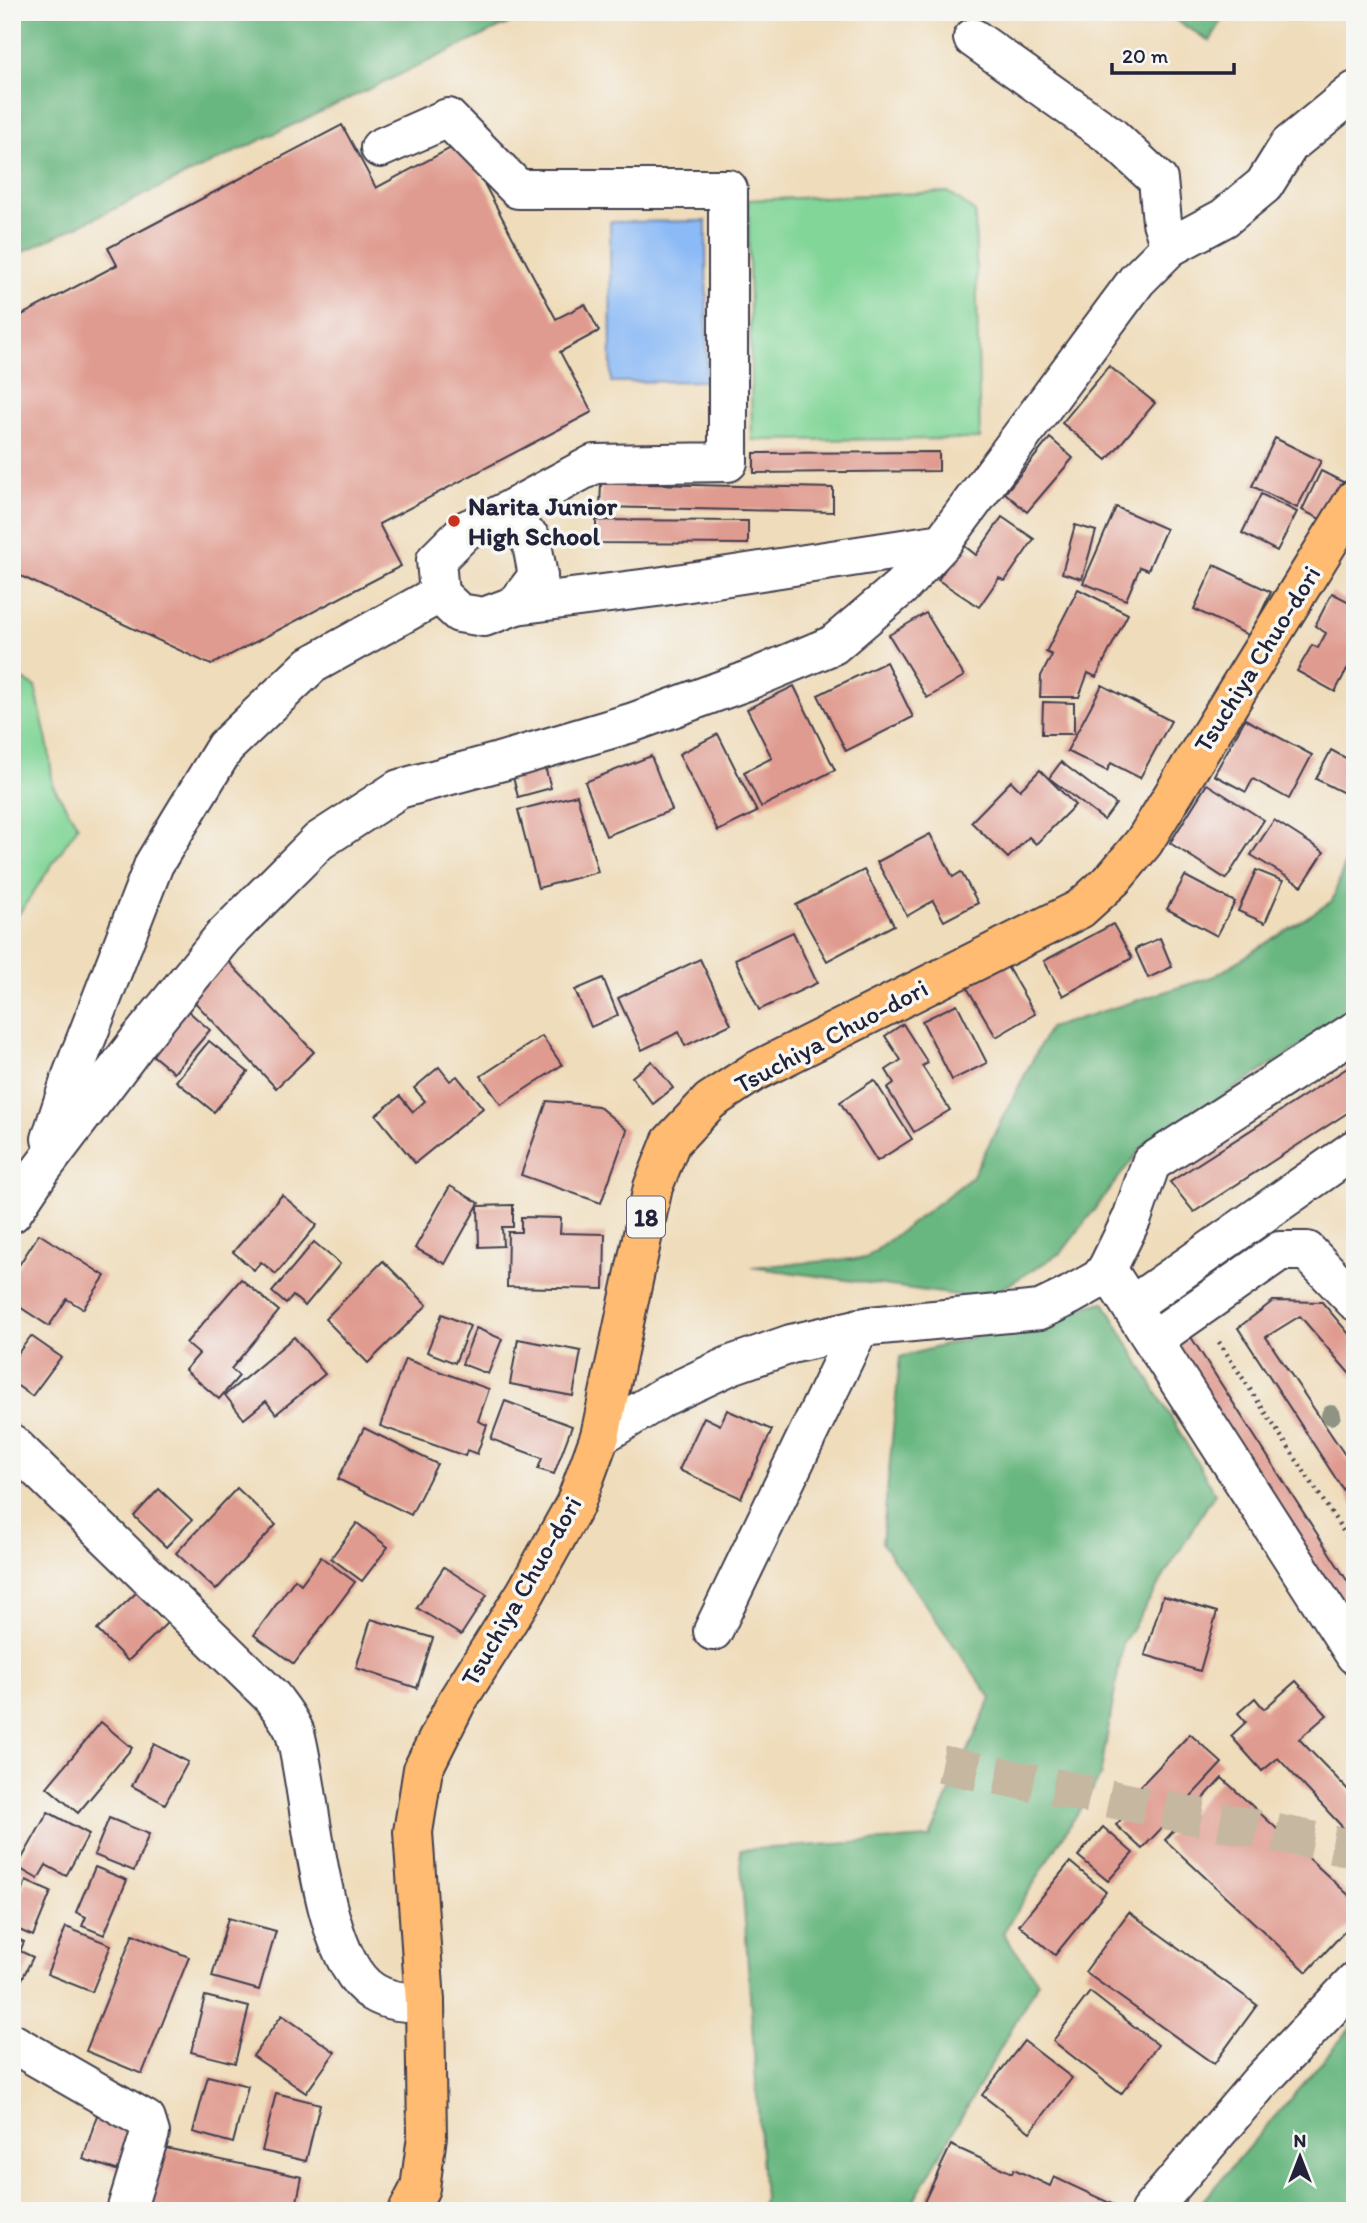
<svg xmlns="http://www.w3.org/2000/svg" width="1367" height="2223" font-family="Itim,sans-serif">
<rect width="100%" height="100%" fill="#f6f6f2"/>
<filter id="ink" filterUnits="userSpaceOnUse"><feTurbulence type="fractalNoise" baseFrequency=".0143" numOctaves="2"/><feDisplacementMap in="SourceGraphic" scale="14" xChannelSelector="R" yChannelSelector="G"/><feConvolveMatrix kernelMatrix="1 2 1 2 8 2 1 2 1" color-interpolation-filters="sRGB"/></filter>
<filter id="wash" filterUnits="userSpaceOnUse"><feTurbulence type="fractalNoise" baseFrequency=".00686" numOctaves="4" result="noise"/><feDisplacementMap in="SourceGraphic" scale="28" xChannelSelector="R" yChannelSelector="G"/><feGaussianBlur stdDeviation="1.57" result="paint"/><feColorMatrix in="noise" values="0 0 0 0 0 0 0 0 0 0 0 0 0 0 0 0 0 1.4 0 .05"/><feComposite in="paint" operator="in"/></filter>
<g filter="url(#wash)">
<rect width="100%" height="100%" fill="#efdcba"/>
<!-- green -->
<g fill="#82d698" stroke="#527c6a" stroke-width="2">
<path d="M948,192L975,212L980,439L752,440L748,200Z"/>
<path d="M12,675L35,686L49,751L53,786L78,826L12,924Z"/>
</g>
<!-- forest -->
<g fill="#69b780" stroke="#466c5e" stroke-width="2">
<path d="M12,12H533L12,257Z"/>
<path d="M1162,12H1227L1210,41Z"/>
<path d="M1355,835V1012L1142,1147L1062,1252L985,1299L751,1267L866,1258L972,1177L1049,1028L1215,976L1332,901Z"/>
<path d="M1104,1302L1215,1493L1123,1643L1100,1777L1003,1933L1038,1982L908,2211H760L764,2199L740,1850L930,1838L991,1698L882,1543L900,1357Z"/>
<path d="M1355,2023V2211H1194Z"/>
</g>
<!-- water -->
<path fill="#8bbaf6" stroke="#566e98" stroke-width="2" d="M706,221L707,381L611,382L610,222Z"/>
<g id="blocks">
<!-- building -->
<g fill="#e09b90">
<path d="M342,125L376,188L462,142L556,319L585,304L599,331L560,352L592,412L379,524L401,566L211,665L12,572V320L117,265L108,248Z"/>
<path d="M1109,366L1155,403L1107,460L1062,423Z"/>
<path d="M1050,438L1073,458L1027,512L1005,493Z"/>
<path d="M1275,438L1321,461L1297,508L1252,486Z"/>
<path d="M939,452V471L754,473V453Z"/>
<path d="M1321,471L1343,482L1324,521L1302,510Z"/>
<path d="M601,483L833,488V512L600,507Z"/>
<path d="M1261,494L1297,512L1277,551L1242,533Z"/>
<path d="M1116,507L1166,529L1148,570L1140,567L1126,600L1083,583Z"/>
<path d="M1002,517L1034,539L1005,581L999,578L979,607L938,580L962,544L976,555Z"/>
<path d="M596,520L748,521V544L596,543Z"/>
<path d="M1075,525L1096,531L1082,579L1062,573Z"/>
<path d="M1214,565L1271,592L1250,636L1194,609Z"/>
<path d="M1078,589L1128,614L1096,677L1088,673L1079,697H1040L1041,676L1052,655L1046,652Z"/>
<path d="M1332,593L1355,605V674L1347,669L1335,692L1297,671L1312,645L1318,648L1326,633L1315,626Z"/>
<path d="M926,613L964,676L927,698L889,635Z"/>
<path d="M886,662L913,717L846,751L818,695Z"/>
<path d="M1102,685L1171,721L1140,778L1111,763L1107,771L1067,751Z"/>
<path d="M794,686L835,770L761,807L744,772L772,758L747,709Z"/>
<path d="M1043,702L1074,703V734H1042Z"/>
<path d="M1245,719L1312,755L1289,799L1253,779L1246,792L1214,775Z"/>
<path d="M718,734L757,812L718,831L679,754Z"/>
<path d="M1331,750L1355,763V773L1344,793L1316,779Z"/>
<path d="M651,756L672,810L606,836L585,782Z"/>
<path d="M543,760L551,788L518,797L511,769Z"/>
<path d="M1061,762L1116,804L1104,820L1049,778Z"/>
<path d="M1040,770L1075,805L1036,844L1029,837L1008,858L971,822L1011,781L1020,790Z"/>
<path d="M1207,784L1264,820L1226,879L1170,843Z"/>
<path d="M577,795L598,872L538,888L518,810Z"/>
<path d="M1274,820L1324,852L1302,886L1251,855Z"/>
<path d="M930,834L953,877L961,872L978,903L944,921L933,901L907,916L877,862Z"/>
<path d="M864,870L894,925L827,961L796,905Z"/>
<path d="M1256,870L1283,881L1265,923L1238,911Z"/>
<path d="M1185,876L1235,902L1217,936L1167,909Z"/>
<path d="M1113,924L1132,958L1063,996L1044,961Z"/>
<path d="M793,932L817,983L759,1010L735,959Z"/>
<path d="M1160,938L1172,967L1148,978L1135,949Z"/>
<path d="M700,959L731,1024L685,1046L679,1032L642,1050L618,998Z"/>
<path d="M227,960L314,1052L276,1088L189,996Z"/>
<path d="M1005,963L1035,1014L996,1037L966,986Z"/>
<path d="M603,978L618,1015L591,1027L575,990Z"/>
<path d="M180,1004L210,1030L174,1073L144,1048Z"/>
<path d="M957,1004L987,1063L952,1080L922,1021Z"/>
<path d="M903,1024L928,1063L922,1066L950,1110L914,1132L887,1088L894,1083L886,1070L901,1060L885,1036Z"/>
<path d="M542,1036L562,1065L501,1105L481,1076Z"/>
<path d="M209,1041L248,1072L214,1112L176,1081Z"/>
<path d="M652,1061L673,1088L653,1104L632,1077Z"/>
<path d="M1355,1063V1108L1194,1212L1170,1182Z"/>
<path d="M439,1067L450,1081L457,1076L483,1108L415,1163L376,1115L400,1096L413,1112L425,1101L414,1088Z"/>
<path d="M874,1080L912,1139L877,1161L840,1102Z"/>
<path d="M547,1101L598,1106L627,1130L601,1203L521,1175Z"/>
<path d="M450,1186L479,1203L445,1264L415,1248Z"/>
<path d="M282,1195L317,1225L276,1274L261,1262L254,1270L233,1252Z"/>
<path d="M513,1205V1227H502L503,1246L479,1247L478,1206Z"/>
<path d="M521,1217L561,1218L560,1233L605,1234L604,1289L507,1287L508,1232H521Z"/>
<path d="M39,1234L105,1276L83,1309L67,1299L49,1326L12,1302V1276Z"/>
<path d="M314,1242L340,1264L305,1306L293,1296L286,1304L272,1292Z"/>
<path d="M383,1261L427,1305L368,1363L325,1319Z"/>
<path d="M241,1279L279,1311L231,1369L239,1376L219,1399L185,1370L199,1354L186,1343Z"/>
<path d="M1273,1301L1322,1302L1355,1341V1380L1300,1316L1266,1337L1355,1470V1508L1238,1328Z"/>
<path d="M442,1314L470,1326L455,1363L427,1352Z"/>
<path d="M476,1328L502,1339L488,1374L462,1364Z"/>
<path d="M31,1336L61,1357L32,1396L12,1382V1361Z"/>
<path d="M294,1337L325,1374L276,1414L266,1401L244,1419L225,1395Z"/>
<path d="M1191,1337L1355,1593V1637L1171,1350Z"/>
<path d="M518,1339L581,1351L573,1396L510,1384Z"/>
<path d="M405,1359L489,1389L478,1421L487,1425L477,1454L467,1450L465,1456L380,1426Z"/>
<path d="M505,1401L572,1426L554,1474L538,1469L542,1458L491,1439Z"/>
<path d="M727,1410L772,1430L741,1498L679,1470L704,1417L720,1425Z"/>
<path d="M364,1428L437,1464L411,1515L338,1479Z"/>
<path d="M237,1488L276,1525L216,1590L176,1553Z"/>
<path d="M159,1489L192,1520L166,1547L134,1516Z"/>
<path d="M357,1523L388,1547L362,1581L331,1558Z"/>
<path d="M321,1557L355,1582L294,1664L254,1635L295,1579L301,1584Z"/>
<path d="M444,1567L487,1595L461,1635L417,1608Z"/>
<path d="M137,1592L167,1623L128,1661L97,1630Z"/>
<path d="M1163,1596L1217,1612L1200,1671L1145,1655Z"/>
<path d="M371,1619L433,1638L417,1688L356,1668Z"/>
<path d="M1296,1681L1327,1715L1299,1739L1355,1797V1827L1348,1833L1278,1758L1262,1771L1231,1736L1246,1722L1238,1713L1255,1698L1264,1709Z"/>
<path d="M101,1722L132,1748L78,1813L47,1787Z"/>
<path d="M1190,1734L1222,1763L1142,1849L1116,1825L1138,1801L1132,1795Z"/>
<path d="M154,1744L188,1762L165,1804L132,1786Z"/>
<path d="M1222,1778L1355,1901V1920L1307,1972L1165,1840Z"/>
<path d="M48,1812L89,1834L66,1876L46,1865L38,1879L17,1867Z"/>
<path d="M109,1818L149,1834L134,1871L94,1855Z"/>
<path d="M1103,1827L1133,1853L1108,1881L1078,1856Z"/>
<path d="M1070,1862L1106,1892L1055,1955L1019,1925Z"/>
<path d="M95,1867L127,1880L104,1935L82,1926L86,1917L76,1912Z"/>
<path d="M26,1881L51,1892L33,1936L12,1927V1913Z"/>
<path d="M1129,1912L1257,2005L1214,2064L1085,1972Z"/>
<path d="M228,1918L276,1931L259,1990L212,1977Z"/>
<path d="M66,1927L111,1945L92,1992L47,1974Z"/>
<path d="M133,1934L189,1957L142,2074L86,2051Z"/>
<path d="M12,1936L24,1942L20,1951L33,1957L12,1999Z"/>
<path d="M1090,1992L1158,2045L1121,2094L1053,2041Z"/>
<path d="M205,1996L249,2007L235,2063L191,2052Z"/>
<path d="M282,2015L335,2052L306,2093L253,2056Z"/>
<path d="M1024,2041L1072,2078L1030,2132L982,2095Z"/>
<path d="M208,2076L248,2086L233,2143L193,2132Z"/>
<path d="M276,2093L320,2104L306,2161L262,2151Z"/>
<path d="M97,2115L139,2128L125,2173L83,2159Z"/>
<path d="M951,2145L1012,2173L1014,2169L1050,2186L1054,2177L1114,2205L1111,2211H938L923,2204Z"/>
<path d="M156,2146L302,2177L295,2211H143Z"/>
</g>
</g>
</g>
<g filter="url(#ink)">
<use href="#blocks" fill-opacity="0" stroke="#413e4e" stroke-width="2"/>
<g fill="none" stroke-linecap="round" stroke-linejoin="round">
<!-- minor-tunnel -->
<path stroke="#c6b7a1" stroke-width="38" stroke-dasharray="38 19" stroke-linecap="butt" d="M941,1764L1355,1849"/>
<defs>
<g id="minor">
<path d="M973,38L1111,136L1158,180L1162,222L1170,247"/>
<path d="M380,148L448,118L518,189H728V462L594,464L500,515"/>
<path d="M516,605L657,587L942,543"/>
<path d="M51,1139L71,1078L154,864L225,747L311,665L439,594L459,613L484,617L516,605L538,576L531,539L500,515L466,530L436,560L439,594"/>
<path d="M12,1213L40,1171L140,1039L223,937L319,841L399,789L499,762L631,723L744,682L833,645L901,587L942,543L1137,280L1170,247L1224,218L1264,185L1289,145L1355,91"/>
<path d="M1107,1269L1355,1655"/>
<path d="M1131,1306L1355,1149"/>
<path d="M1153,1340L1280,1251H1307L1355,1301"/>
<path d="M600,1436L663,1397L731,1365L791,1344L870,1326L1040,1310L1069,1296L1099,1279L1107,1269L1132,1218L1151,1163L1355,1031"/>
<path d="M12,1444L272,1697C280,1708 291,1721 295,1733C312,1795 318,1958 373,1992C389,2002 407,2003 425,2002"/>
<path d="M713,1631L859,1328"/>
<path d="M12,2043L146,2120L150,2133L126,2211"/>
<path d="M1150,2211L1259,2083L1355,1982"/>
</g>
<path id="major" d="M408,2211L420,2188L427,2136L425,2002L413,1832L423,1769L457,1701L526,1592L575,1504L600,1436L653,1187L671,1142L710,1101L754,1072L1080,909L1114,878L1144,842L1355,499"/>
</defs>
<!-- minor casing -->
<use href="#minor" stroke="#413e4e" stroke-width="42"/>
<!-- major casing -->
<use href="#major" stroke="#413e4e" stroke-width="42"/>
<!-- path -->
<path stroke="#413e4e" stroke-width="4.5" stroke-dasharray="2 5" stroke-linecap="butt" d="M1219,1342L1355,1549"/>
<!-- minor -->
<use href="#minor" stroke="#fff" stroke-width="38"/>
<!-- major -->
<use href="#major" stroke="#febb71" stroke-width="38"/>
</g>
<!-- trees -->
<circle fill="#8e9384" cx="1331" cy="1415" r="10"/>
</g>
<!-- markers -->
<circle fill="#c8321e" stroke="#f6f6f2" stroke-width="2.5" cx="454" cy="521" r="7"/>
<g text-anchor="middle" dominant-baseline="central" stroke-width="7" stroke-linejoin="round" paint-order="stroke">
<!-- shield labels -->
<rect fill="#f6f6f2" stroke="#626272" stroke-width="2" x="627" y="1196.5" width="38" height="41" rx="5"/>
<g font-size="24" font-weight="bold" fill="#22223b">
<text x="646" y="1217">18</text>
</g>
<!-- poi labels -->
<g font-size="26" font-weight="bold" fill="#22223b" stroke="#f6f6f2" text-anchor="start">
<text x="468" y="506">Narita Junior<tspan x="468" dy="30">High School</tspan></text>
</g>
<!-- street labels -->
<g font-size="26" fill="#22223b" stroke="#f6f6f2">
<text transform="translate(1257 659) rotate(-58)">Tsuchiya Chuo-dori</text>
<text transform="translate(831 1036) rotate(-28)">Tsuchiya Chuo-dori</text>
<text transform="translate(521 1591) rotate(-60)">Tsuchiya Chuo-dori</text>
</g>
</g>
<!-- margin -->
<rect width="1367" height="2223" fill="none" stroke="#f6f6f2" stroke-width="42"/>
<!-- north arrow -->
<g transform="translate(1300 2157)" stroke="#f6f6f2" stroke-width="5" paint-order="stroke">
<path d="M0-5L12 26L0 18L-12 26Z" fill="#22223b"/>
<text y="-10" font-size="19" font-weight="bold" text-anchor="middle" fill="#22223b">N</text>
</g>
<!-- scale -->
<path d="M1112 63v10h122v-10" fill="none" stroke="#22223b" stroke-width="3.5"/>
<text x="1122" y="63" font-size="21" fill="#22223b" stroke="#f6f6f2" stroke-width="5" paint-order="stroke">20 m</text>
</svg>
